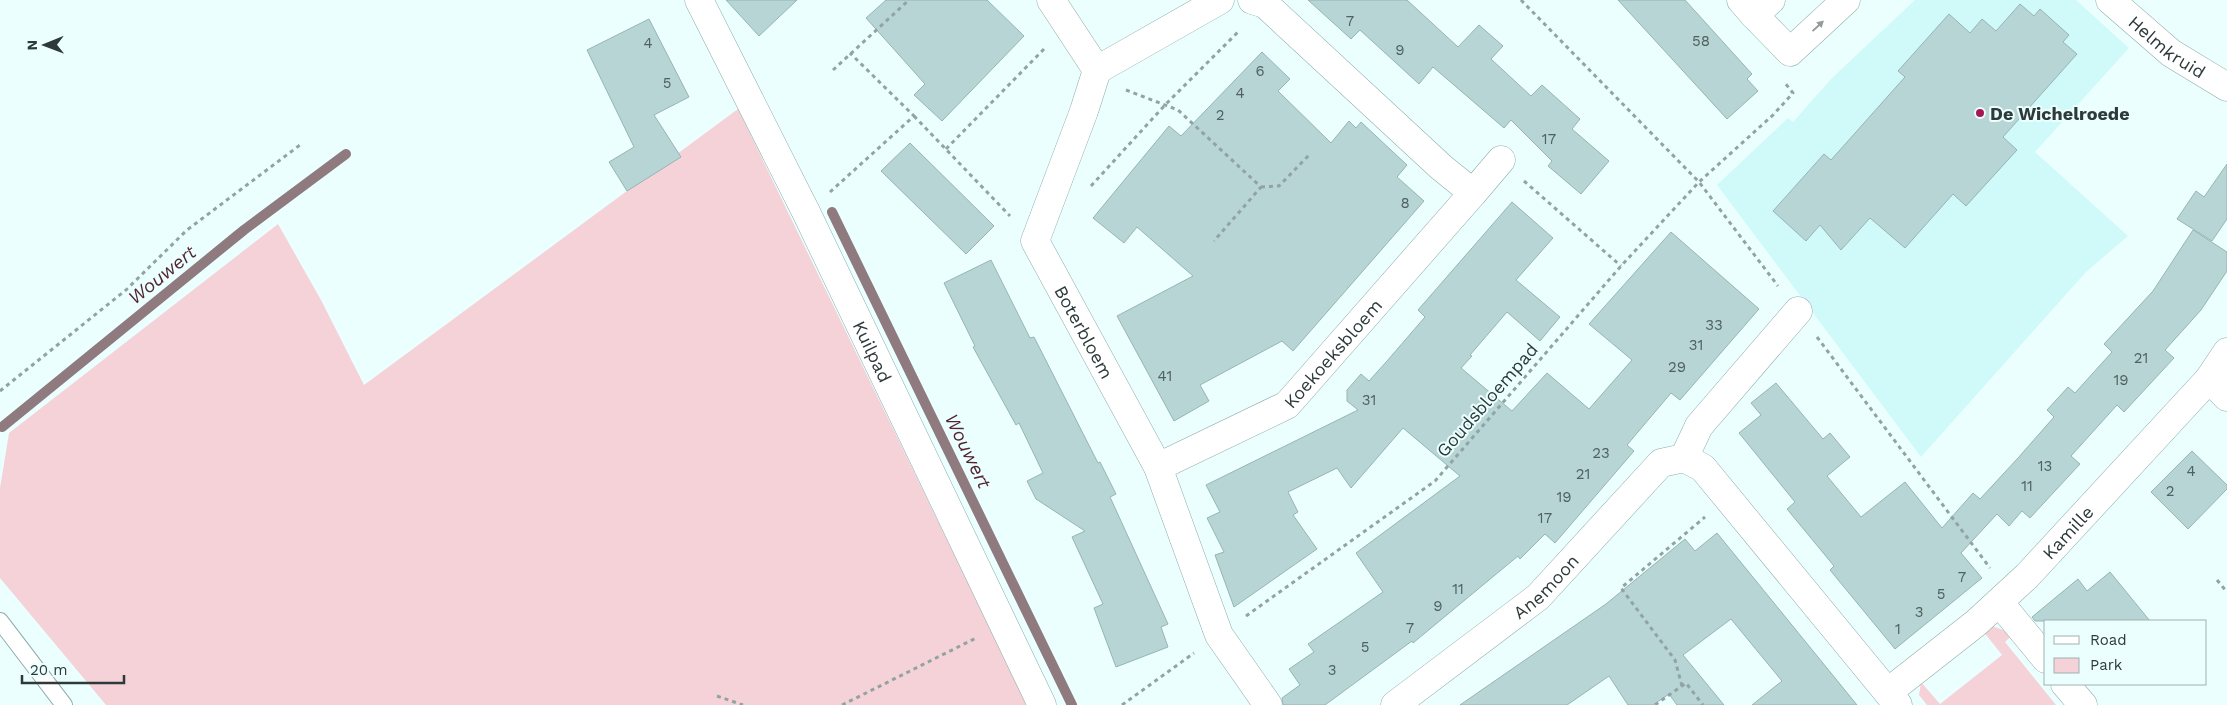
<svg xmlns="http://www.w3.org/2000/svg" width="2227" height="705" font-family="'Work Sans',sans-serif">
<rect width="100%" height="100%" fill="#ecffff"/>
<!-- built -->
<path fill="#d0f9f9" d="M1915,0H2076L2129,48L2035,152L2128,236L2086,272L1921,457L1717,185L1788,118L1793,122L1831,79Z"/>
<!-- green -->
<g fill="#f5d2d8">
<path d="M738,109L1027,705H106L0,578V488L9,433L278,224L321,300L364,385Z"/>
<path d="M1989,625L2006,631L2011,636L2005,642L2056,705H1927L1919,695L1921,682L1940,704L2002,655L1983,631Z"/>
</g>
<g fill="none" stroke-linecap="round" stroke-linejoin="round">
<!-- stream -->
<g stroke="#8e7a7f" stroke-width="10">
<path d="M832,212L1072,705"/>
<path d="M2,427L244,230L346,154"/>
</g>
</g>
<!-- building -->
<g fill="#b7d5d5" stroke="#97b4b4">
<path d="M726,0H797L759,36Z"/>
<path d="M886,0H987L1024,36L942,121L914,95L925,84L866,18Z"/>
<path d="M1308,0H1407L1458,47L1479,25L1503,46L1491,59L1531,96L1542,85L1580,119L1572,129L1609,161L1581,194L1548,166L1552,161L1511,120L1504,128L1433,67L1419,84L1360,30L1351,39Z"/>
<path d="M1618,0H1685L1752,74L1747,79L1758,91L1727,119Z"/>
<path d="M2020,4L2034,16L2040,9L2069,35L2063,42L2077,54L2003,137L2017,150L1966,206L1953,194L1905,248L1870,218L1841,250L1820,225L1806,241L1773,211L1824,154L1831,160L1905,77L1898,71L1949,14L1970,33L1982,19L1996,31Z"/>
<path d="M649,19L689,97L654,115L681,157L627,191L609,162L634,147L587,50Z"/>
<path d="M1262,52L1290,79L1278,91L1331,143L1349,121L1356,128L1361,122L1407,165L1397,177L1424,201L1293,351L1282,341L1200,385L1209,401L1174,421L1117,316L1193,276L1137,227L1124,243L1093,218L1169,126L1181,136Z"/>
<path d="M910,143L994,226L966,254L881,171Z"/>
<path d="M2227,164V219L2212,241L2177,219L2196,191L2204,197Z"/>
<path d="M1512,202L1553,238L1516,280L1560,317L1540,341L1507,312L1470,355L1472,356L1461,368L1512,411L1547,373L1589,409L1632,360L1589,324L1671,232L1759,309L1680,400L1671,393L1627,445L1634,451L1555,543L1545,534L1520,559L1518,556L1413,643L1412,641L1325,705H1283L1282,698L1300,685L1289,669L1314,652L1308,644L1383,592L1356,553L1460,476L1403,428L1351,488L1337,468L1288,492L1298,512L1293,515L1317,549L1234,607L1215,555L1224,552L1207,518L1220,512L1206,485L1358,410L1347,401V390L1361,374L1369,381L1387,361L1425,317L1418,310Z"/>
<path d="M2193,230L2227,252V271L2201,310L2165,350L2174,358L2124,412L2117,405L2071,456L2080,464L2030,518L2022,511L2009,526L1997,514L1961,553L1982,578L1895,649L1830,570L1834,566L1787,509L1795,502L1739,433L1761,415L1751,403L1776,383L1823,439L1830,433L1850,457L1827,476L1861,517L1905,482L1942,528L1973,493L1980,499L2018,458L2054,417L2047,410L2068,387L2075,393L2112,352L2104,344L2153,291Z"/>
<path d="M991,260L1030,338L1034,337L1098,463L1100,462L1116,494L1110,497L1168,624L1161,627L1168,647L1116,667L1094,608L1103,604L1072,537L1085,531L1036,499L1027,481L1043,473L1019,423L1016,425L973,347L975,346L944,283Z"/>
<path d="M2192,451L2227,485V489L2188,529L2151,492Z"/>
<path d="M1717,533L1857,705H1752L1782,681L1731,619L1683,655L1724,705H1677L1669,694L1653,705H1628L1609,676L1567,705H1460L1606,604L1685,539L1695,551Z"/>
<path d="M2110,572L2150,621H2035L2032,617L2078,579L2087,591Z"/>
</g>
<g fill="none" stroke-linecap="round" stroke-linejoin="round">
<defs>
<path id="service" d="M0,621L64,705"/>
<g id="minor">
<path id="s1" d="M699,0L807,214L1042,705"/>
<path id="s2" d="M1051,0L1097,70L1084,111L1035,241L1158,467L1219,635L1268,705"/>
<path d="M1741,0L1754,15L1771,0"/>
<path id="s3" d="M2110,0L2171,53L2227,87"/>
<path d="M1754,15L1790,52L1846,0"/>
<path d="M1097,70L1220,0"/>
<path d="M1473,193L1501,160"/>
<path d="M2209,379L2227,397"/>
<path d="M1684,458L1699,426L1798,311"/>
<path id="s4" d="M1158,467L1287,405L1473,193L1441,167L1265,4L1252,0"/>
<path d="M1999,602L2046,659"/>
<path d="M2065,684L2083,705"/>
<path id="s5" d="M1888,692L1976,623L2027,576L2209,379L2227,352"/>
<path id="s6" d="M1395,705L1538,597L1661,463L1684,458L1703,468L1898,705"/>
</g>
</defs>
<!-- service casing -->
<use href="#service" stroke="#8facac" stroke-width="18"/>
<!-- minor casing -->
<use href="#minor" stroke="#8facac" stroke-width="29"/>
<!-- path -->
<g stroke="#93a3a3" stroke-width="3" stroke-dasharray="4 4" stroke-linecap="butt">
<path d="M1521,0L1699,182L1778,286"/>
<path d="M833,70L909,0"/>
<path d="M1126,90L1178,110L1261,187L1214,241"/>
<path d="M914,116L1010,216"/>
<path d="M946,149L1045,48"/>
<path d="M1524,181L1621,266"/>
<path d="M1091,186L1165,105L1240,30"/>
<path d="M1261,187L1279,186L1309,155"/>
<path d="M830,192L914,116L850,53"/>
<path d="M1817,337L1990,568"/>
<path d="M0,391L126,290L187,230L300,145"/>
<path d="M2217,580L2227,592"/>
<path d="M1246,616L1435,481L1621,266L1699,182L1773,115L1793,93L1785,83"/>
<path d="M1682,686L1675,660L1621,588L1705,517"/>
<path d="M717,696L743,705"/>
<path d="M842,705L976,638"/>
<path d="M1122,705L1194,653"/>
<path d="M1655,705L1686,683L1703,705"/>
</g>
<!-- service -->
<use href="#service" stroke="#fff" stroke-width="16"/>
<!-- minor -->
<use href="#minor" stroke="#fff" stroke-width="28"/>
</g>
<!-- one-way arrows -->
<defs><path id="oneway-solid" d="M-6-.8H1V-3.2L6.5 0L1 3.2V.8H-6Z" transform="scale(1.25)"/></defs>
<use fill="#969c9c" href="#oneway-solid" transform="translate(1818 26) rotate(-43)"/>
<!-- markers -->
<circle fill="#a81650" stroke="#ecffff" stroke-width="2" cx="1980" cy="113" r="5"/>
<g text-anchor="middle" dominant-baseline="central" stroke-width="4" stroke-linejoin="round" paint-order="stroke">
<!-- number labels -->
<g font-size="15" fill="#506161">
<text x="1350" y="21">7</text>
<text x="1701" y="41">58</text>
<text x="648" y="43">4</text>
<text x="1400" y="50">9</text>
<text x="1260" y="71">6</text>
<text x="667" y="83">5</text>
<text x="1240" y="93">4</text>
<text x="1220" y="115">2</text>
<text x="1549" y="139">17</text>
<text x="1405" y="203">8</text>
<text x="1714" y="325">33</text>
<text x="1696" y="345">31</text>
<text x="2141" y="358">21</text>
<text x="1677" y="367">29</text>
<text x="1165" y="376">41</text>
<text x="2121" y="380">19</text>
<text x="1369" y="400">31</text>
<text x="1601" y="453">23</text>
<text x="2045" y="466">13</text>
<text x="2191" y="471">4</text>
<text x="1583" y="474">21</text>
<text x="2027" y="486">11</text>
<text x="2170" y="491">2</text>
<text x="1564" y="497">19</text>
<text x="1545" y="518">17</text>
<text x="1962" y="577">7</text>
<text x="1458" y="589">11</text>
<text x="1941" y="594">5</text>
<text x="1438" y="606">9</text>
<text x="1919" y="612">3</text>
<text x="1410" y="628">7</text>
<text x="1898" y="629">1</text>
<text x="1365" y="647">5</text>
<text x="1332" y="670">3</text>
</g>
<!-- street labels -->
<g font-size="18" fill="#2e3a3a" stroke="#ecffff">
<text stroke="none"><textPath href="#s3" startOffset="74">Helmkruid</textPath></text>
<text stroke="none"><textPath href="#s2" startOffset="369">Boterbloem</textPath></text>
<text stroke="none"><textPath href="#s1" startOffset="392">Kuilpad</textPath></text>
<text stroke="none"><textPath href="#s4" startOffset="212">Koekoeksbloem</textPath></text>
<text transform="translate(1487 400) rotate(-49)">Goudsbloempad</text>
<text stroke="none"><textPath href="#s5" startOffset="241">Kamille</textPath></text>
<text stroke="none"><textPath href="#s6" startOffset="192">Anemoon</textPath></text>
</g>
<!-- poi labels -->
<g font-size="18" font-weight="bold" fill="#2e3a3a" stroke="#ecffff" text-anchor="start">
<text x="1990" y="113">De Wichelroede</text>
</g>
<!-- water labels -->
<g font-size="19" font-style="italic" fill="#542531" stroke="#ecffff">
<text transform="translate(162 275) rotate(-39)">Wouwert</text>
<text transform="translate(968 451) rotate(64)">Wouwert</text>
</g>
</g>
<!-- legend -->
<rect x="2044" y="620" width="162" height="65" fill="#ecffff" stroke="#a0b0b0"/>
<rect x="2054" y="636" width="25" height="8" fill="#ffffff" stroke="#a0b0b0"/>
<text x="2090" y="645" font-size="15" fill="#2e3a3a">Road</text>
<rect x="2054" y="658" width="25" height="15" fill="#f5d2d8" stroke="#a0b0b0"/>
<text x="2090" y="670" font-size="15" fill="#2e3a3a">Park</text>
<!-- north arrow -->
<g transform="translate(45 45) rotate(269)" stroke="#ecffff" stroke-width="4" paint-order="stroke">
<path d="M0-4L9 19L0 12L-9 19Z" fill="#2e3a3a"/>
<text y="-8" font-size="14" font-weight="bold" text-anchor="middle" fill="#2e3a3a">N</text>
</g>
<!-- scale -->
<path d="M22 675v8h102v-8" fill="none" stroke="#2e3a3a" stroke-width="2.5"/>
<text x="30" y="675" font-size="15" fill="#2e3a3a" stroke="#ecffff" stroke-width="4" paint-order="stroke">20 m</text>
</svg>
